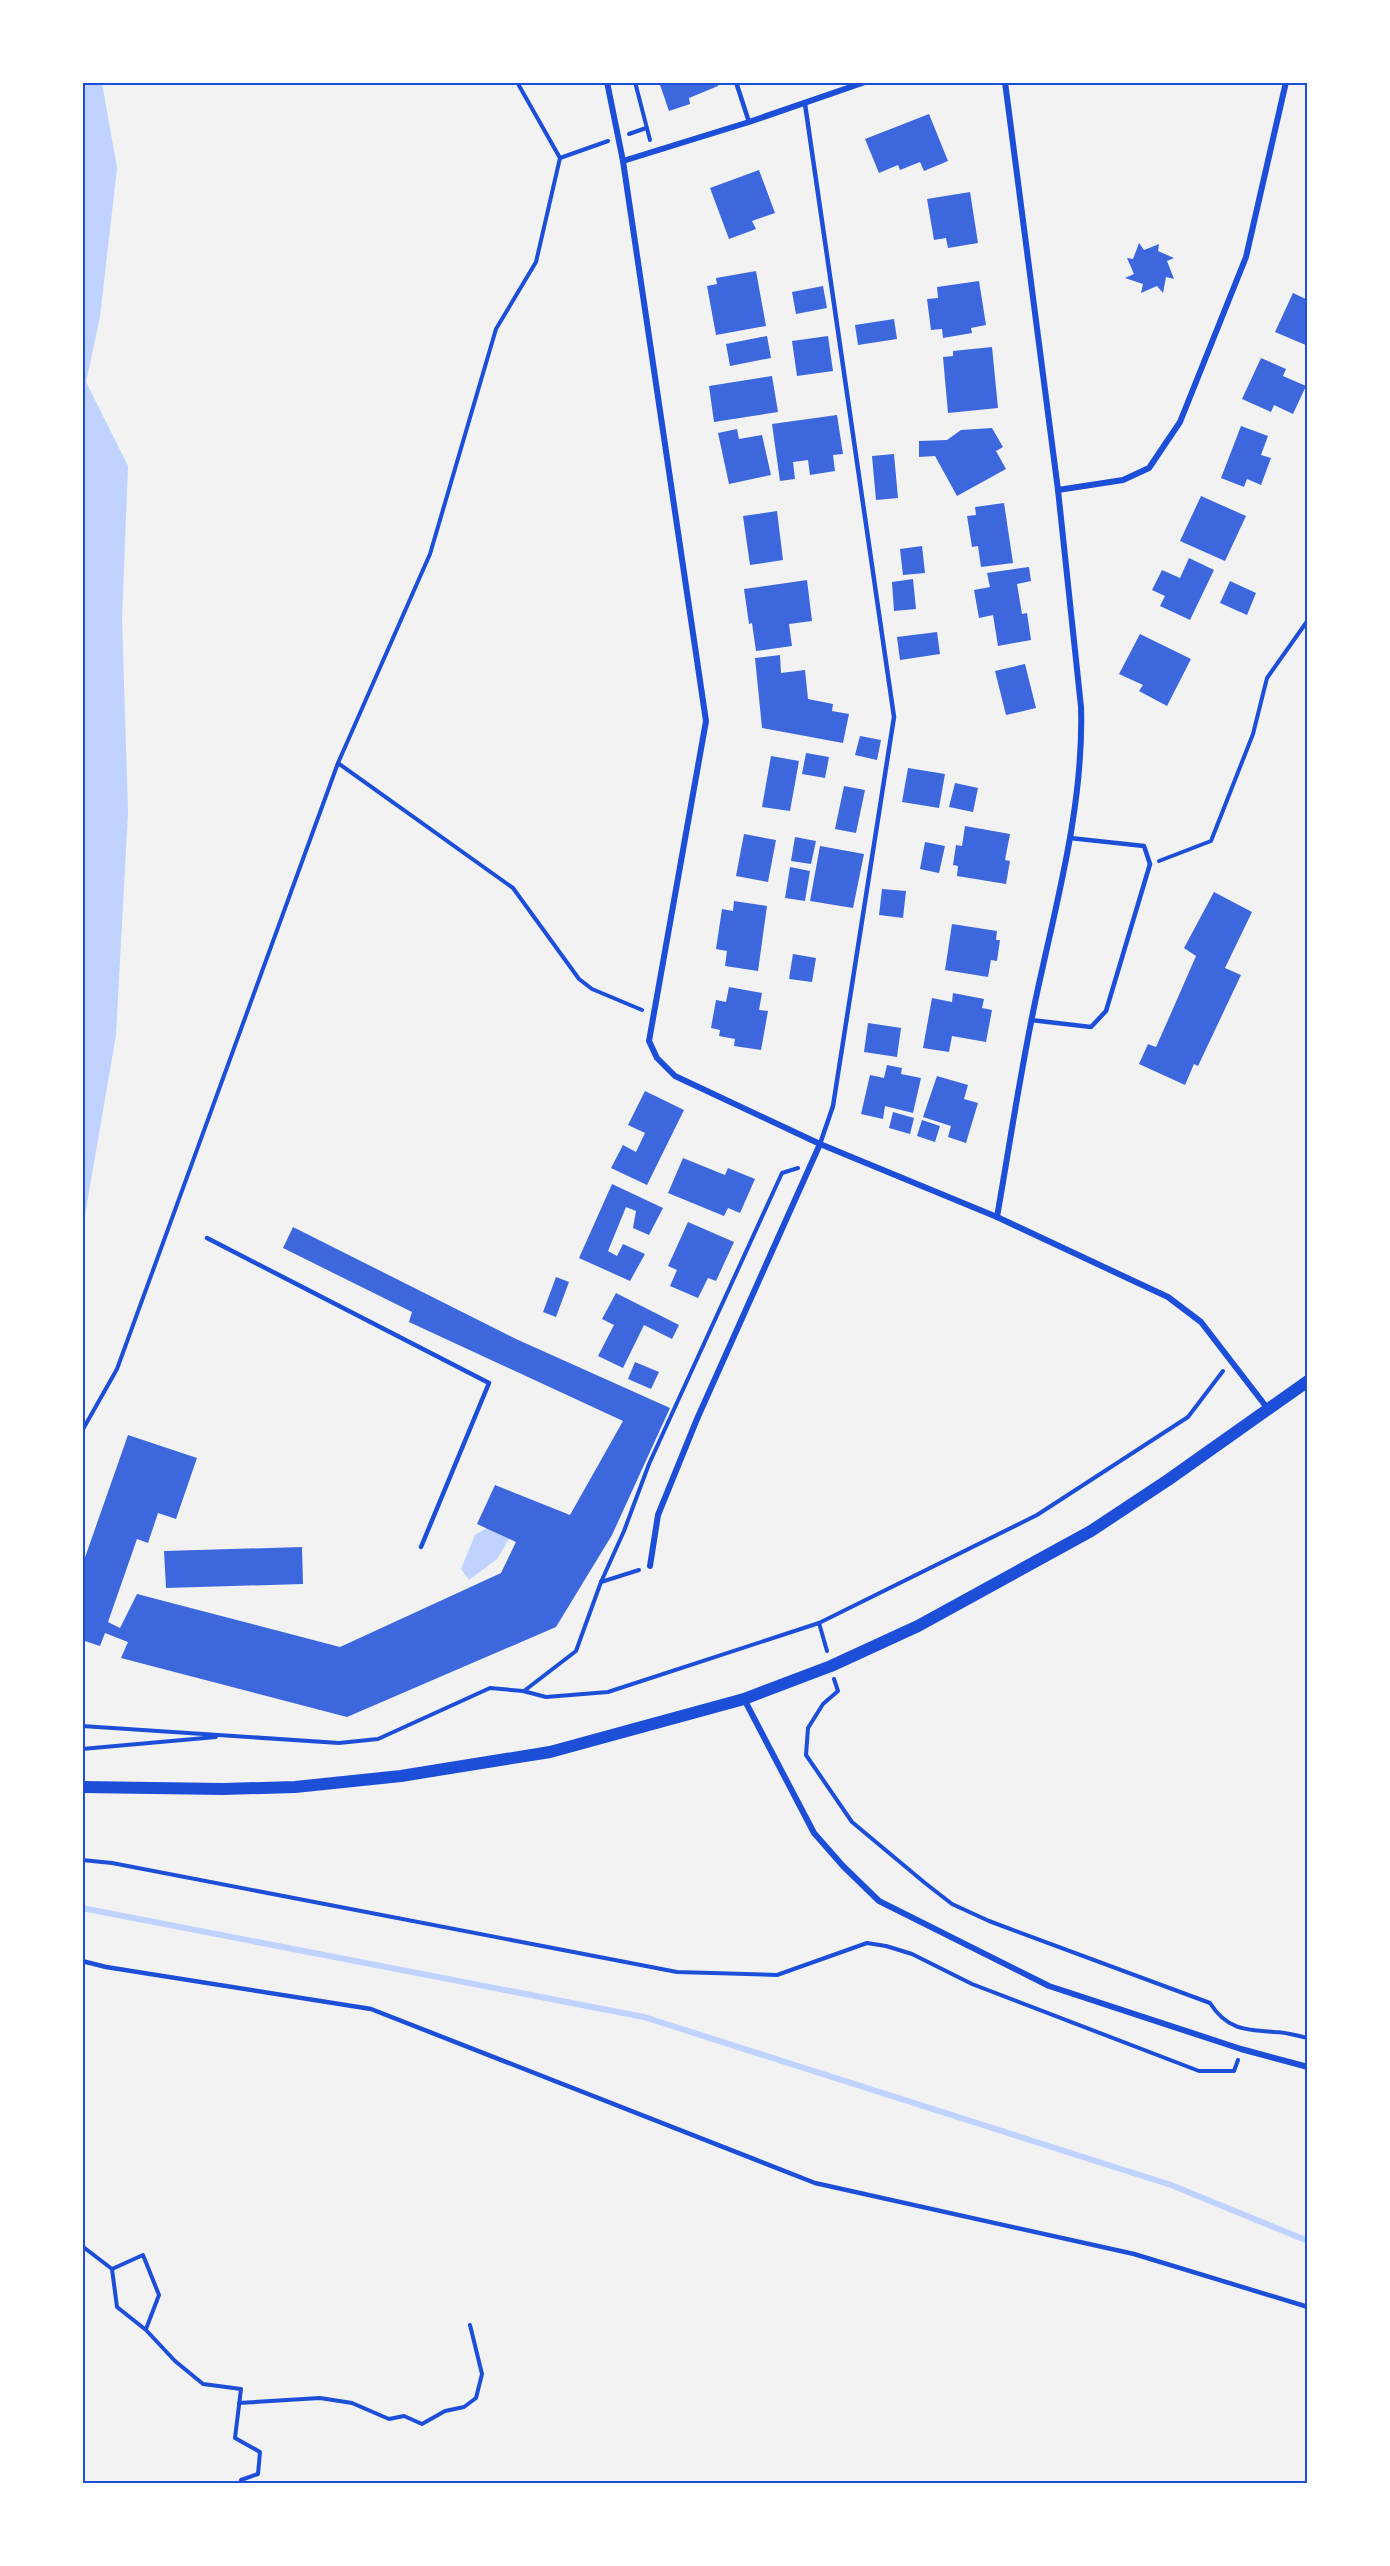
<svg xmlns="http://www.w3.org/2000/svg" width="1390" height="2566" font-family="Manrope,sans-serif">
<rect width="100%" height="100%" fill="#f2f2f2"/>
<!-- water -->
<g fill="#bfd3fe">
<path d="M102,83L117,168L100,317L86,382L128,466L122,618L128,812L116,1035L85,1215L83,1218L82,83Z"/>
<path d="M487,1528L509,1539L497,1559L469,1580L461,1569L475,1535Z"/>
</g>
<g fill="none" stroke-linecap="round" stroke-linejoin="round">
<!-- stream -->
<path stroke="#bfd3fe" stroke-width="6" d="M82,1908L644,2017L1171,2185L1308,2241"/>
</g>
<!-- building -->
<g fill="#3d67dc">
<path d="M659,82H717L718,86L689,98L690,104L669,111Z"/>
<path d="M929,114L948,161L924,171L920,162L900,170L898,165L879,173L865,139Z"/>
<path d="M759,170L775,213L752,221L756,229L729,239L710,188Z"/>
<path d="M970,192L978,243L948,248L946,238L934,240L927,199Z"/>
<path d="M1139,243L1144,250L1159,244L1158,251L1174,258L1167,261L1174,279L1166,277L1163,293L1157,286L1141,293L1143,284L1125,278L1134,274L1127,258L1133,259Z"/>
<path d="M756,271L766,326L716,335L707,286L717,284L716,278Z"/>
<path d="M979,281L986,325L971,328L972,333L943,338L942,329L931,330L927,299L938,298L937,287Z"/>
<path d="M823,286L827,308L796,314L792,292Z"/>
<path d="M1293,293L1308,300V346L1275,332Z"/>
<path d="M894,319L897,339L858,345L855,325Z"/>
<path d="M767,336L771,358L730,366L726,344Z"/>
<path d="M828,336L833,371L797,376L792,341Z"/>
<path d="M992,347L998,408L948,413L943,357L953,356V351Z"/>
<path d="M1261,358L1286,369L1283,376L1306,386L1293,414L1274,405L1271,412L1242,399Z"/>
<path d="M772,376L778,412L714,422L709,386Z"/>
<path d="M837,415L843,454L833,455L835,471L810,475L808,460L793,462L795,479L780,481L772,424Z"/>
<path d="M1241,426L1268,436L1261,455L1271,458L1261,485L1247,479L1244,487L1221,478Z"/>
<path d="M992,428L1003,447L996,451L1006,469L957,496L935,456L919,457V441L947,440L961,430Z"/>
<path d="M737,429L739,439L762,435L771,475L729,484L718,433Z"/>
<path d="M894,454L898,498L876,500L872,456Z"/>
<path d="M1201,496L1246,516L1225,561L1180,541Z"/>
<path d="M1004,503L1013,563L981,567L978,546L972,547L967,516L976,515L975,507Z"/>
<path d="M777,511L783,560L750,565L743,516Z"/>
<path d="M922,546L925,573L903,575L900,549Z"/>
<path d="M1189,558L1214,570L1190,620L1160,606L1165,596L1152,590L1162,570L1180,578Z"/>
<path d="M1029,567L1031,581L1017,584L1022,614L1027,613L1031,640L998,646L993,615L979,618L974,590L990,587L987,573Z"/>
<path d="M913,579L916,609L894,611L892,582Z"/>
<path d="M807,580L812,621L789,624L792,646L756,651L752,623L749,624L744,589Z"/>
<path d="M1230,581L1256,593L1247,615L1220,603Z"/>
<path d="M937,632L940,654L900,660L897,637Z"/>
<path d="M1140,634L1191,659L1167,706L1139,691L1143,685L1119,674Z"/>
<path d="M780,655L781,673L805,670L808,699L833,704L832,711L849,714L843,743L762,728L755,658Z"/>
<path d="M1025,664L1036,708L1006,715L995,671Z"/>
<path d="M860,736L881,740L877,760L855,755Z"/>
<path d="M806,753L829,757L825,778L802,774Z"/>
<path d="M771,756L799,761L790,811L762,807Z"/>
<path d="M908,768L945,774L939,808L902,802Z"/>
<path d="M955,783L978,788L973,812L949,807Z"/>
<path d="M844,786L865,790L856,833L835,829Z"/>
<path d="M965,826L1010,834L1005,860L1010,861L1006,884L957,876L958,866L953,865L956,845L962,846Z"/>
<path d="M744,834L776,840L768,882L736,876Z"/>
<path d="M795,837L816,841L811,864L791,861Z"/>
<path d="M925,842L945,846L939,873L920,869Z"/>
<path d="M820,846L864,854L853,908L810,901Z"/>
<path d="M790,867L810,871L805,901L785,898Z"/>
<path d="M882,889L906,891L903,918L879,915Z"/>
<path d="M1214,892L1252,912L1225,968L1241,975L1198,1066L1194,1064L1185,1085L1139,1064L1148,1044L1156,1047L1172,1011L1196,956L1184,948Z"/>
<path d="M734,901L767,906L758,971L725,966L727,951L716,949L722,909L733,911Z"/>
<path d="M952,924L997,931L996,940H1000L997,961L991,960L988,977L945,970Z"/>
<path d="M793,954L816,958L812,982L789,979Z"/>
<path d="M729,987L762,993L759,1010L768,1011L761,1050L734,1046L735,1039L719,1036L720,1030L711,1028L716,1000L726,1002Z"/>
<path d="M953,993L984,999L982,1008L992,1010L986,1042L952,1036L949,1052L923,1048L932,998L952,1002Z"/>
<path d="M868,1023L901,1028L897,1057L864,1052Z"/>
<path d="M887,1065L902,1068L901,1074L921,1078L913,1113L885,1106L883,1119L861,1114L870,1075L884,1078Z"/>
<path d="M937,1076L968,1085L964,1099L978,1103L966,1143L948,1137L951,1126L923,1117Z"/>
<path d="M645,1091L684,1110L647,1185L611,1168L623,1145L636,1152L645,1133L628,1125Z"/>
<path d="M893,1112L914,1118L910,1134L889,1128Z"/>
<path d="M922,1120L940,1126L935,1142L917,1136Z"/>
<path d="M683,1158L725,1175L728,1168L755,1179L740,1213L728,1208L724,1216L668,1193Z"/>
<path d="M612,1184L663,1208L649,1235L633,1228L636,1211L626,1207L608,1251L617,1256L623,1244L645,1254L630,1281L579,1258Z"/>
<path d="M688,1222L734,1242L716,1281L708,1278L698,1298L670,1286L677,1270L668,1266Z"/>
<path d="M293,1227L516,1339L670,1408L612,1535L556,1627L347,1717L121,1658L128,1642L105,1633L100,1646L82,1640L85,1627L82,1626V1566L128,1435L197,1458L176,1519L158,1513L148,1543L137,1539L108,1622L120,1628L137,1594L340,1647L501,1573L516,1542L477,1524L495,1485L570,1515L623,1421L409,1322L412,1312L283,1248Z"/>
<path d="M556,1277L569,1282L556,1317L543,1312Z"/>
<path d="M616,1293L679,1325L672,1339L644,1325L623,1368L598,1356L614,1325L602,1319Z"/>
<path d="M635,1362L659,1372L651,1389L628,1379Z"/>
<path d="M302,1547L303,1584L166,1588L164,1551Z"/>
</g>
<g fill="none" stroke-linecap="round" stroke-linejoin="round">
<!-- path -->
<g stroke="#1d4ed8" stroke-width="4">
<path d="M635,82L650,140"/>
<path d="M629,134L646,128"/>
<path d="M560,158L608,141"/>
<path d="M338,763L513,888L579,979L592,989L642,1010"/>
<path d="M1159,861L1211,841L1253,734L1267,678L1308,620"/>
<path d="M82,1431L117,1369L338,763L430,554L496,329L536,262L560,158L517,82"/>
<path d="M601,1582L624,1531L649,1464L782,1173L798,1168"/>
<path d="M819,1623L827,1651"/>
<path d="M834,1679L838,1691L823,1704L808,1728L806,1755L852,1822L925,1883L952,1904L989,1921L1210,2003C1227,2030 1246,2030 1275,2032C1286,2032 1297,2036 1308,2038"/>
<path d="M524,1691L576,1651L601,1582L639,1570"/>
<path d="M82,1726L339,1743L378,1739L490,1688L523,1691L546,1697L608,1692L819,1623L1037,1515L1188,1417L1223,1371"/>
<path d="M82,1749L216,1737"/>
<path d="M82,1860L112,1863L677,1972L777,1975L867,1943L886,1946L912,1954L972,1984L1199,2071H1234L1238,2060"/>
<path d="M82,2246L112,2269L117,2307L146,2330L175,2361L203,2384L241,2389L235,2438L260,2452L258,2474L241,2480L240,2484"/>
<path d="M112,2269L143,2255L159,2295L146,2329"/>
<path d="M239,2403L320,2398L352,2403L389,2419L404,2416L422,2424L445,2411L464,2407L476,2398L482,2374L470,2325"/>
</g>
<!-- service -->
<g stroke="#1d4ed8" stroke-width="4.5">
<path d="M736,82L749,122"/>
<path d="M805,104L894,717L833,1106L820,1144"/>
<path d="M1031,1020L1091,1027L1106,1011L1150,864L1144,846L1070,838"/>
<path d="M207,1238L489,1383L421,1547"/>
<path d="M82,1961L106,1967L371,2009L815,2183L1134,2254L1308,2307"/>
</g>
<!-- minor -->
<g stroke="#1d4ed8" stroke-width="6">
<path d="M607,82L623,161L706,721L649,1041L657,1058L675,1076L820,1144L997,1217L1168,1297L1201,1322L1268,1409"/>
<path d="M623,161L749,122L865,82"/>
<path d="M1058,490L1123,480L1149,468L1180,422L1246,257L1286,82"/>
<path d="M997,1217C1010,1143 1021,1067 1037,993C1057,900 1084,803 1081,707L1058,490L1005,82"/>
<path d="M650,1566L658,1515L697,1419L820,1144"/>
<path d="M744,1699L814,1833L843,1866L879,1901L1049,1986L1241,2049L1308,2067"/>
</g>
<!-- secondary -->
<path stroke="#1d4ed8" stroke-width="12" d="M82,1787L223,1789L295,1787L401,1776L550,1752L744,1699L831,1666L918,1626L1091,1531L1168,1480L1308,1381"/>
</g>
<!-- border -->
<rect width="1390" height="2566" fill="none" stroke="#ffffff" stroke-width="168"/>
<rect x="84" y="84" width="1222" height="2398" fill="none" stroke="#1d4ed8" stroke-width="2"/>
</svg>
